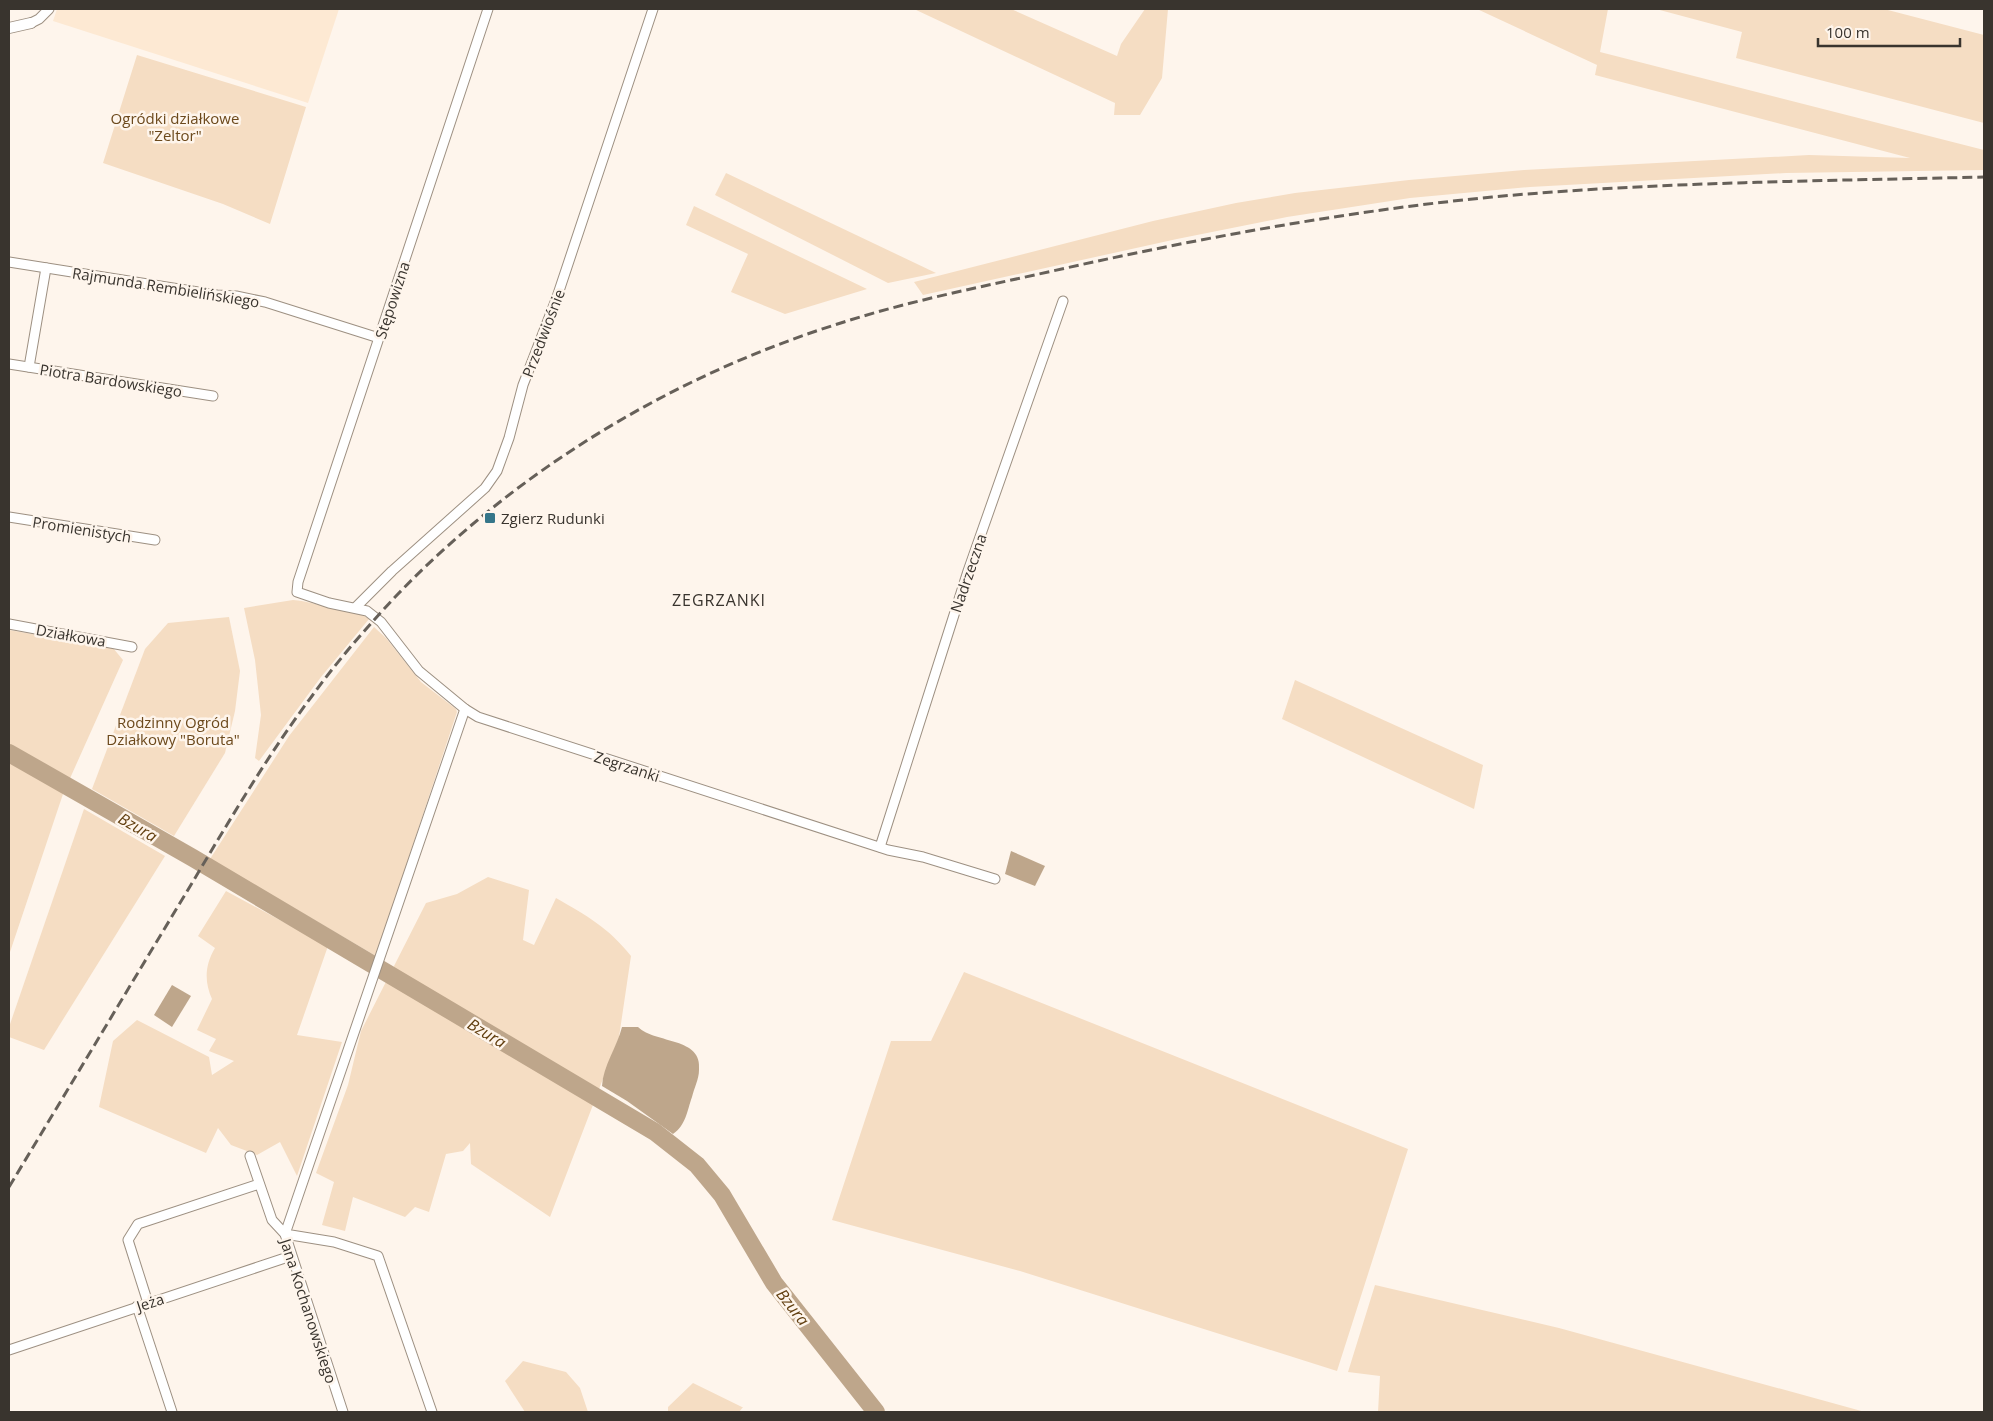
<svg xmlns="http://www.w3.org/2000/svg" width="1993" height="1421" font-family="'Open Sans',sans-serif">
<rect width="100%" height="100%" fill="#fef5ec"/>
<!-- built -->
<path fill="#fde9d3" d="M57,9H339L308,103L53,21Z"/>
<!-- green -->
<g fill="#f5ddc3">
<path d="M914,9H1011L1117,56L1121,44L1145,9H1168L1162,78L1140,115H1114L1115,103Z"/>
<path d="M1477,9H1608L1600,52L1984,150V170L1786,173L1530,187L1410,198L1287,217L1177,239L923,295L914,282L1153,221L1236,203L1295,193L1409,180L1524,170L1809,155L1910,158L1595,75L1597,65Z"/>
<path d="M1656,9H1884L1984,35V123L1736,58L1742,32Z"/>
<path d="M137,55L306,107L270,224L223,204L103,163Z"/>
<path d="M726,173L936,273L888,283L715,195Z"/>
<path d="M694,206L867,289L785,314L731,292L748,254L686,225Z"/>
<path d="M293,600C307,601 318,605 332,608C348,612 353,608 369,619L321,677L259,761L255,758L261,715L255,660L244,608Z"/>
<path d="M229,617L240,671L235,711L225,753L174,836L92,789L145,649L168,623Z"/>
<path d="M374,627L386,638L421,682L456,709L457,712L376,956L210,859L289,736Z"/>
<path d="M9,630L113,648L123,660L63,794L9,955Z"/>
<path d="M1295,680L1483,765L1474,809L1282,719Z"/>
<path d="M84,809L165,856L44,1050L9,1037V1027Z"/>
<path d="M488,877L529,890L523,940L534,945L556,898C587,916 608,927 631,956L619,1037L550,1217L471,1164L470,1143L463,1151L446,1154L429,1212L415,1207L405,1217L353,1197L345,1231L322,1225L334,1182L316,1173L348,1085L361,1031L426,903L457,894Z"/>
<path d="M226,891L328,946L297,1035L342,1042L297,1176L280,1142L257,1155L231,1145L218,1128L206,1153L99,1107L113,1041L137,1020L209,1057L212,1075L234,1061L209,1051L216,1039L197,1030L212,999C204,981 205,965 215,948L198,936Z"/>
<path d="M964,972L1408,1149L1337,1371L1020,1271L832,1220L891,1041H931Z"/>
<path d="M1375,1285L1559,1328L1865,1412H1378L1380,1376L1348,1372Z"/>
<path d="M523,1361L566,1372L580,1388L588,1412H525L505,1381Z"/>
<path d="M693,1383L742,1407H743L739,1412H668V1407Z"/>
</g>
<!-- water -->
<g fill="#bea68b">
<path d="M1011,851L1045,866L1035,886L1005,874Z"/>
<path d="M172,985L191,996L172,1027L154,1015Z"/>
<path d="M622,1027H638C656,1044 703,1037 699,1070C699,1079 694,1088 692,1097C687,1111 686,1125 673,1134L627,1101L602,1086C603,1066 617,1047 622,1027Z"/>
</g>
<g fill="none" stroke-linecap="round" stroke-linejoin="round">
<!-- river -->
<path stroke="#bea68b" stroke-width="18" d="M9,753L193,858L655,1132L697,1165L722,1195L774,1283L876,1412"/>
<defs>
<g id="minor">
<path d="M488,9L298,582L297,592L329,603L367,611L381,622L419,671L465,709L478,717L888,850L923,857L995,879"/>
<path d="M31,23L39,19L49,9"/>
<path d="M9,262L217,295L236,296L265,302L379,338"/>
<path d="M9,364L213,396"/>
<path d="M29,367L46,268"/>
<path d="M9,517L155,540"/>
<path d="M356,607L392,571L485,488L497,471L509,438L523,385L557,297L653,9"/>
<path d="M9,624L132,647"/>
<path d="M880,847L968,571L1063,301"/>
<path d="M250,1156L272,1220L285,1234L343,1412"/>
<path d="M148,1303L128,1240L138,1224L259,1184"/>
<path d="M137,1306L172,1412"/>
<path d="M9,1350L291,1256"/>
<path d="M432,1412L378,1256L334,1242L285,1234L465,709"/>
</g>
<path id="tertiary" d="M9,28L31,23"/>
</defs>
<!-- minor casing -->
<use href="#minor" stroke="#9d9082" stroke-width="11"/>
<!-- tertiary casing -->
<use href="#tertiary" stroke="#9d9082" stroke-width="12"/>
<!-- minor -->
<use href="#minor" stroke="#fff" stroke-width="9"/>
<!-- tertiary -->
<use href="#tertiary" stroke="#fff" stroke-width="10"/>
<!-- rail -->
<path stroke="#666059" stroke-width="3" stroke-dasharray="10 5" stroke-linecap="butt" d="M9,1187C67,1091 125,994 183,898C224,830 264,760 312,696C338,660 367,627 397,595C519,468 676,374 844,322C916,299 991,285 1066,268C1206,237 1348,211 1492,197C1656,182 1820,181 1984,177"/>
</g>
<!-- markers -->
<rect fill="#357689" stroke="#fef5ec" stroke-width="2" x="484" y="512" width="12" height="12" rx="2.5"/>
<g text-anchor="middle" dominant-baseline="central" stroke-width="5" stroke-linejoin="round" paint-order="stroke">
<!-- park labels -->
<g font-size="15" fill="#6c491c" stroke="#fef5ec">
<text x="175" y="118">Ogródki działkowe<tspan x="175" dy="17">"Zeltor"</tspan></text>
<text x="173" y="722">Rodzinny Ogród<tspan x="173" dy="17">Działkowy "Boruta"</tspan></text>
</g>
<!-- street labels -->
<g font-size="15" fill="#39342e" stroke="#fef5ec">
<text transform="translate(166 287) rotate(9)">Rajmunda Rembielińskiego</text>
<text transform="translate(392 300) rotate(-72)">Stępowizna</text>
<text transform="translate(543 333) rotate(-69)">Przedwiośnie</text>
<text transform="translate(111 380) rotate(9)">Piotra Bardowskiego</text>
<text transform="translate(82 529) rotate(9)">Promienistych</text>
<text transform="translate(968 573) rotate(-71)">Nadrzeczna</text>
<text transform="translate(71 635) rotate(10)">Działkowa</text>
<text transform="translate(627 766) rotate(18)">Zegrzanki</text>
<text transform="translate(150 1302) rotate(-18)">Jeża</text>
<text transform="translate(309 1311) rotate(72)">Jana Kochanowskiego</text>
</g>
<!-- poi labels -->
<g font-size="15" fill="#39342e" stroke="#fef5ec" text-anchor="start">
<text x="501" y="518">Zgierz Rudunki</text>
</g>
<!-- neighbourhood labels -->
<g font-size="16" letter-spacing="1" fill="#39342e" stroke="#fef5ec">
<text x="719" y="600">ZEGRZANKI</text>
</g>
<!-- water labels -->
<g font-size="16" font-style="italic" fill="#613e0f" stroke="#fef5ec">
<text transform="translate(138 827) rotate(30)">Bzura</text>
<text transform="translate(487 1033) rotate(31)">Bzura</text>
<text transform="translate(793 1307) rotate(52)">Bzura</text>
</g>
</g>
<!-- border -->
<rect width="1993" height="1421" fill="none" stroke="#39342e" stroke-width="20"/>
<!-- scale -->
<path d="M1818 38v8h142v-8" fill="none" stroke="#39342e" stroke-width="2.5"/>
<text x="1826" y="38" font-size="15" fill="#39342e" stroke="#fef5ec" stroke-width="4" paint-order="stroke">100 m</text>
</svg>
